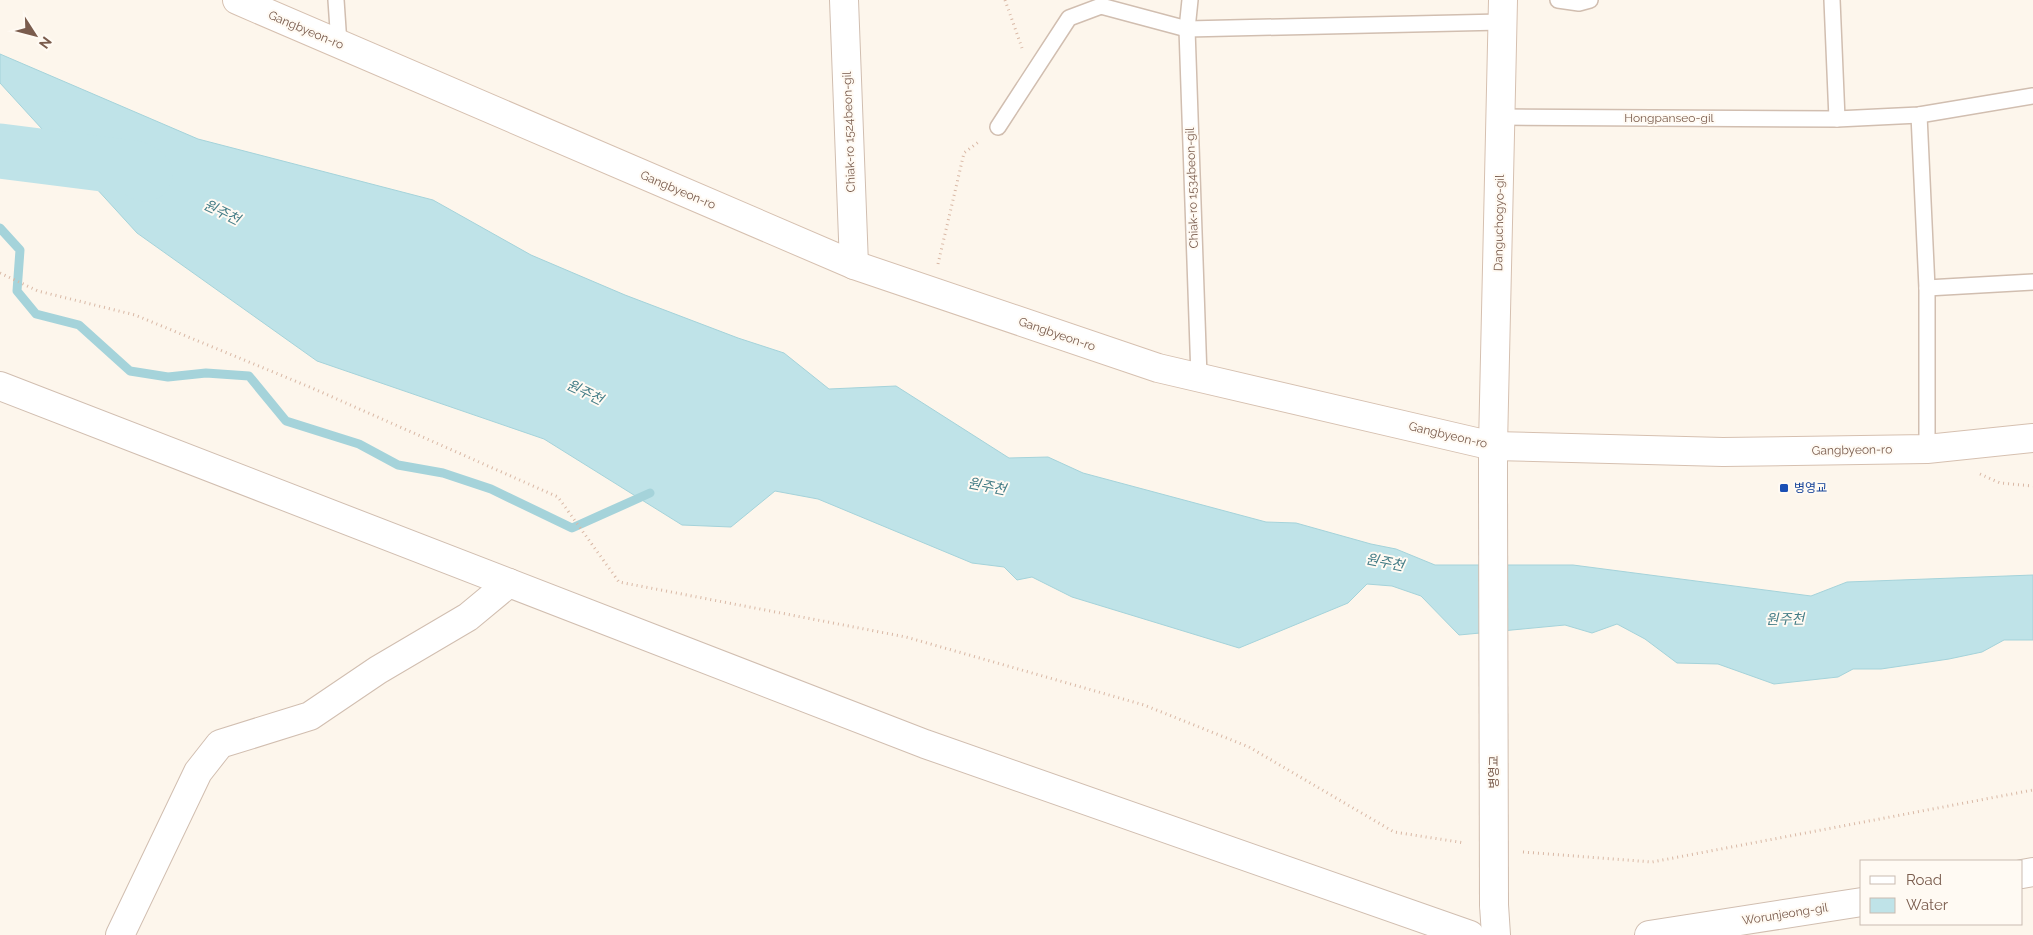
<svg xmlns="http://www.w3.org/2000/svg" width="2033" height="935" font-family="Raleway,'Noto Sans KR',sans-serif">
<rect width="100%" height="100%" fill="#fdf6ec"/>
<!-- water -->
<path fill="#bfe3e8" stroke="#a5d3da" d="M0,54L198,139L433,200L531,255L625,295L738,338L784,353L829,389L896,386L1009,458L1048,457L1083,473L1266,522L1296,523L1371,544L1396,549L1435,565H1573L1811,596L1847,582L2033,575V640H2004L1982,652L1949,659L1881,669H1853L1838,677L1774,684L1718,664L1677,663L1645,639L1617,624L1592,633L1565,625L1459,635L1421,596L1392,586L1367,584L1348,603L1239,648L1072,597L1032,577L1017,580L1004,567L972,563L818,499L775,491L731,527L682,525L544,439L317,361L137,233L0,83Z"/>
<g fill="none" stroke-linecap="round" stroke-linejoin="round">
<!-- stream -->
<path stroke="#a5d3da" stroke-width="9" d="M0,228L20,250L17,291L36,314L79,325L130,371L168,377L206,373L249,376L286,421L359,444L398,465L443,473L491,489L572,528L650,493"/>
<!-- river -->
<path stroke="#bfe3e8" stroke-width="55" d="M0,151L134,168L145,174"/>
<defs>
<g id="lane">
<path d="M336,0L339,44"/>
<path d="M1190,0L1187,29L1199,377"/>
<path d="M1558,0L1579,3L1590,0"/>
<path d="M1832,0L1837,119"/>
<path d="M1919,115L1927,288V449"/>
<path d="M1502,117L1837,119L1919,115L2033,96"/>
<path d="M998,127L1069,18L1101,6L1187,29L1501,22"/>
<path d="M1927,288L2033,282"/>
</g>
<g id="street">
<path d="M844,0L854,265"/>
<path d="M0,386L925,744L1470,935"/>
<path d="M1493,489V446"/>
<path d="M2022,874L2033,872"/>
<path d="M1494,905L1496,935"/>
<path d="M120,935L198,772L220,744L310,716L378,670L468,617L509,583"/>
<path d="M1649,935L1862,902"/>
</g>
<g id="secondary">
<path d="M237,0L854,265L1158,368L1493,446L1723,452L1927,449L2033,438"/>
<path d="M1493,446L1503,0"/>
</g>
</defs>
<!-- lane casing -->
<use href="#lane" stroke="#d1beb0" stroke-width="18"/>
<!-- street casing -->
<use href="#street" stroke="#d1beb0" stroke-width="30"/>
<!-- secondary casing -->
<use href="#secondary" stroke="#d6c0b0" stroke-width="30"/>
<!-- path -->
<g stroke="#d9b8a5" stroke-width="3" stroke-dasharray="1 4" stroke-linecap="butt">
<path d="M1005,0L1022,48"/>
<path d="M938,264L964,153L980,141"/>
<path d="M0,273L38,291L135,315L312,388L558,497L619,582L906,637L1144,705L1249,747L1394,832L1465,843"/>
<path d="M1980,474L2000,483L2033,486"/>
<path d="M1523,852L1652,862L2033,790"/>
</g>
<!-- lane -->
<use href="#lane" stroke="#fff" stroke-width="15"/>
<!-- street -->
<use href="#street" stroke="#fff" stroke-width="28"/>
<!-- secondary -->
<use href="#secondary" stroke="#fff" stroke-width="28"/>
<defs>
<path id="street-bridge" d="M1493,489L1494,905"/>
</defs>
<!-- street-bridge casing -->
<use href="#street-bridge" stroke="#d1beb0" stroke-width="30" stroke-linecap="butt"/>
<!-- street-bridge -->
<use href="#street-bridge" stroke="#fff" stroke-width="28"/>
</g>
<!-- markers -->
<rect fill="#1a4fb4" stroke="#fffaf3" stroke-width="2" x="1779" y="483" width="10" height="10" rx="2.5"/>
<g text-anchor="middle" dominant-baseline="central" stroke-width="4" stroke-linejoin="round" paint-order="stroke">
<!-- street labels -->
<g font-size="12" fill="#7a5c4d" stroke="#fffaf3">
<text transform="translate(306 30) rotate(23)">Gangbyeon-ro</text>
<text x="1669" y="118">Hongpanseo-gil</text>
<text transform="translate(849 132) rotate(-92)">Chiak-ro 1524beon-gil</text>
<text transform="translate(1192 188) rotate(-92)">Chiak-ro 1534beon-gil</text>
<text transform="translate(678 190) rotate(23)">Gangbyeon-ro</text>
<text transform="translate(1499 223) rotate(-89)">Danguchogyo-gil</text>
<text transform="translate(1057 334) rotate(19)">Gangbyeon-ro</text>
<text transform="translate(1448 435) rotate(13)">Gangbyeon-ro</text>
<text transform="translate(1852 450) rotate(-1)">Gangbyeon-ro</text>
<text transform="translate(1494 772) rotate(-90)">병영교</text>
<text transform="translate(1785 914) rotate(-9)">Worunjeong-gil</text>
</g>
<!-- transit labels -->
<g font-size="12" fill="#164399" stroke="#fffaf3" text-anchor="start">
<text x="1794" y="488">병영교</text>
</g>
<!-- water labels -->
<g font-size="14" font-style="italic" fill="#437c86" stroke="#fffaf3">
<text transform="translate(222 212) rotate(26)">원주천</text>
<text transform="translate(585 392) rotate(26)">원주천</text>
<text transform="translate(987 486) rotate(11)">원주천</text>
<text transform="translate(1385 562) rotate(11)">원주천</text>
<text transform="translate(1785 619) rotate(-1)">원주천</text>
</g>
</g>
<!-- legend -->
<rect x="1860" y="860" width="162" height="65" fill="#fffaf3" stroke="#cabbb1"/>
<rect x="1870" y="876" width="25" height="8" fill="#ffffff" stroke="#cabbb1"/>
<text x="1906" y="885" font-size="15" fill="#7a5c4d">Road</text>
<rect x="1870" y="898" width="25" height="15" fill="#bfe3e8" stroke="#cabbb1"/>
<text x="1906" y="910" font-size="15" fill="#7a5c4d">Water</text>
<!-- north arrow -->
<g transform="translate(35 35) rotate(126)" stroke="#fffaf3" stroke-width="4" paint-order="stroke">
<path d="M0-4L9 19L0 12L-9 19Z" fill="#7a5c4d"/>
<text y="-8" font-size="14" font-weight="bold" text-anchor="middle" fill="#7a5c4d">N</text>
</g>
</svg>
